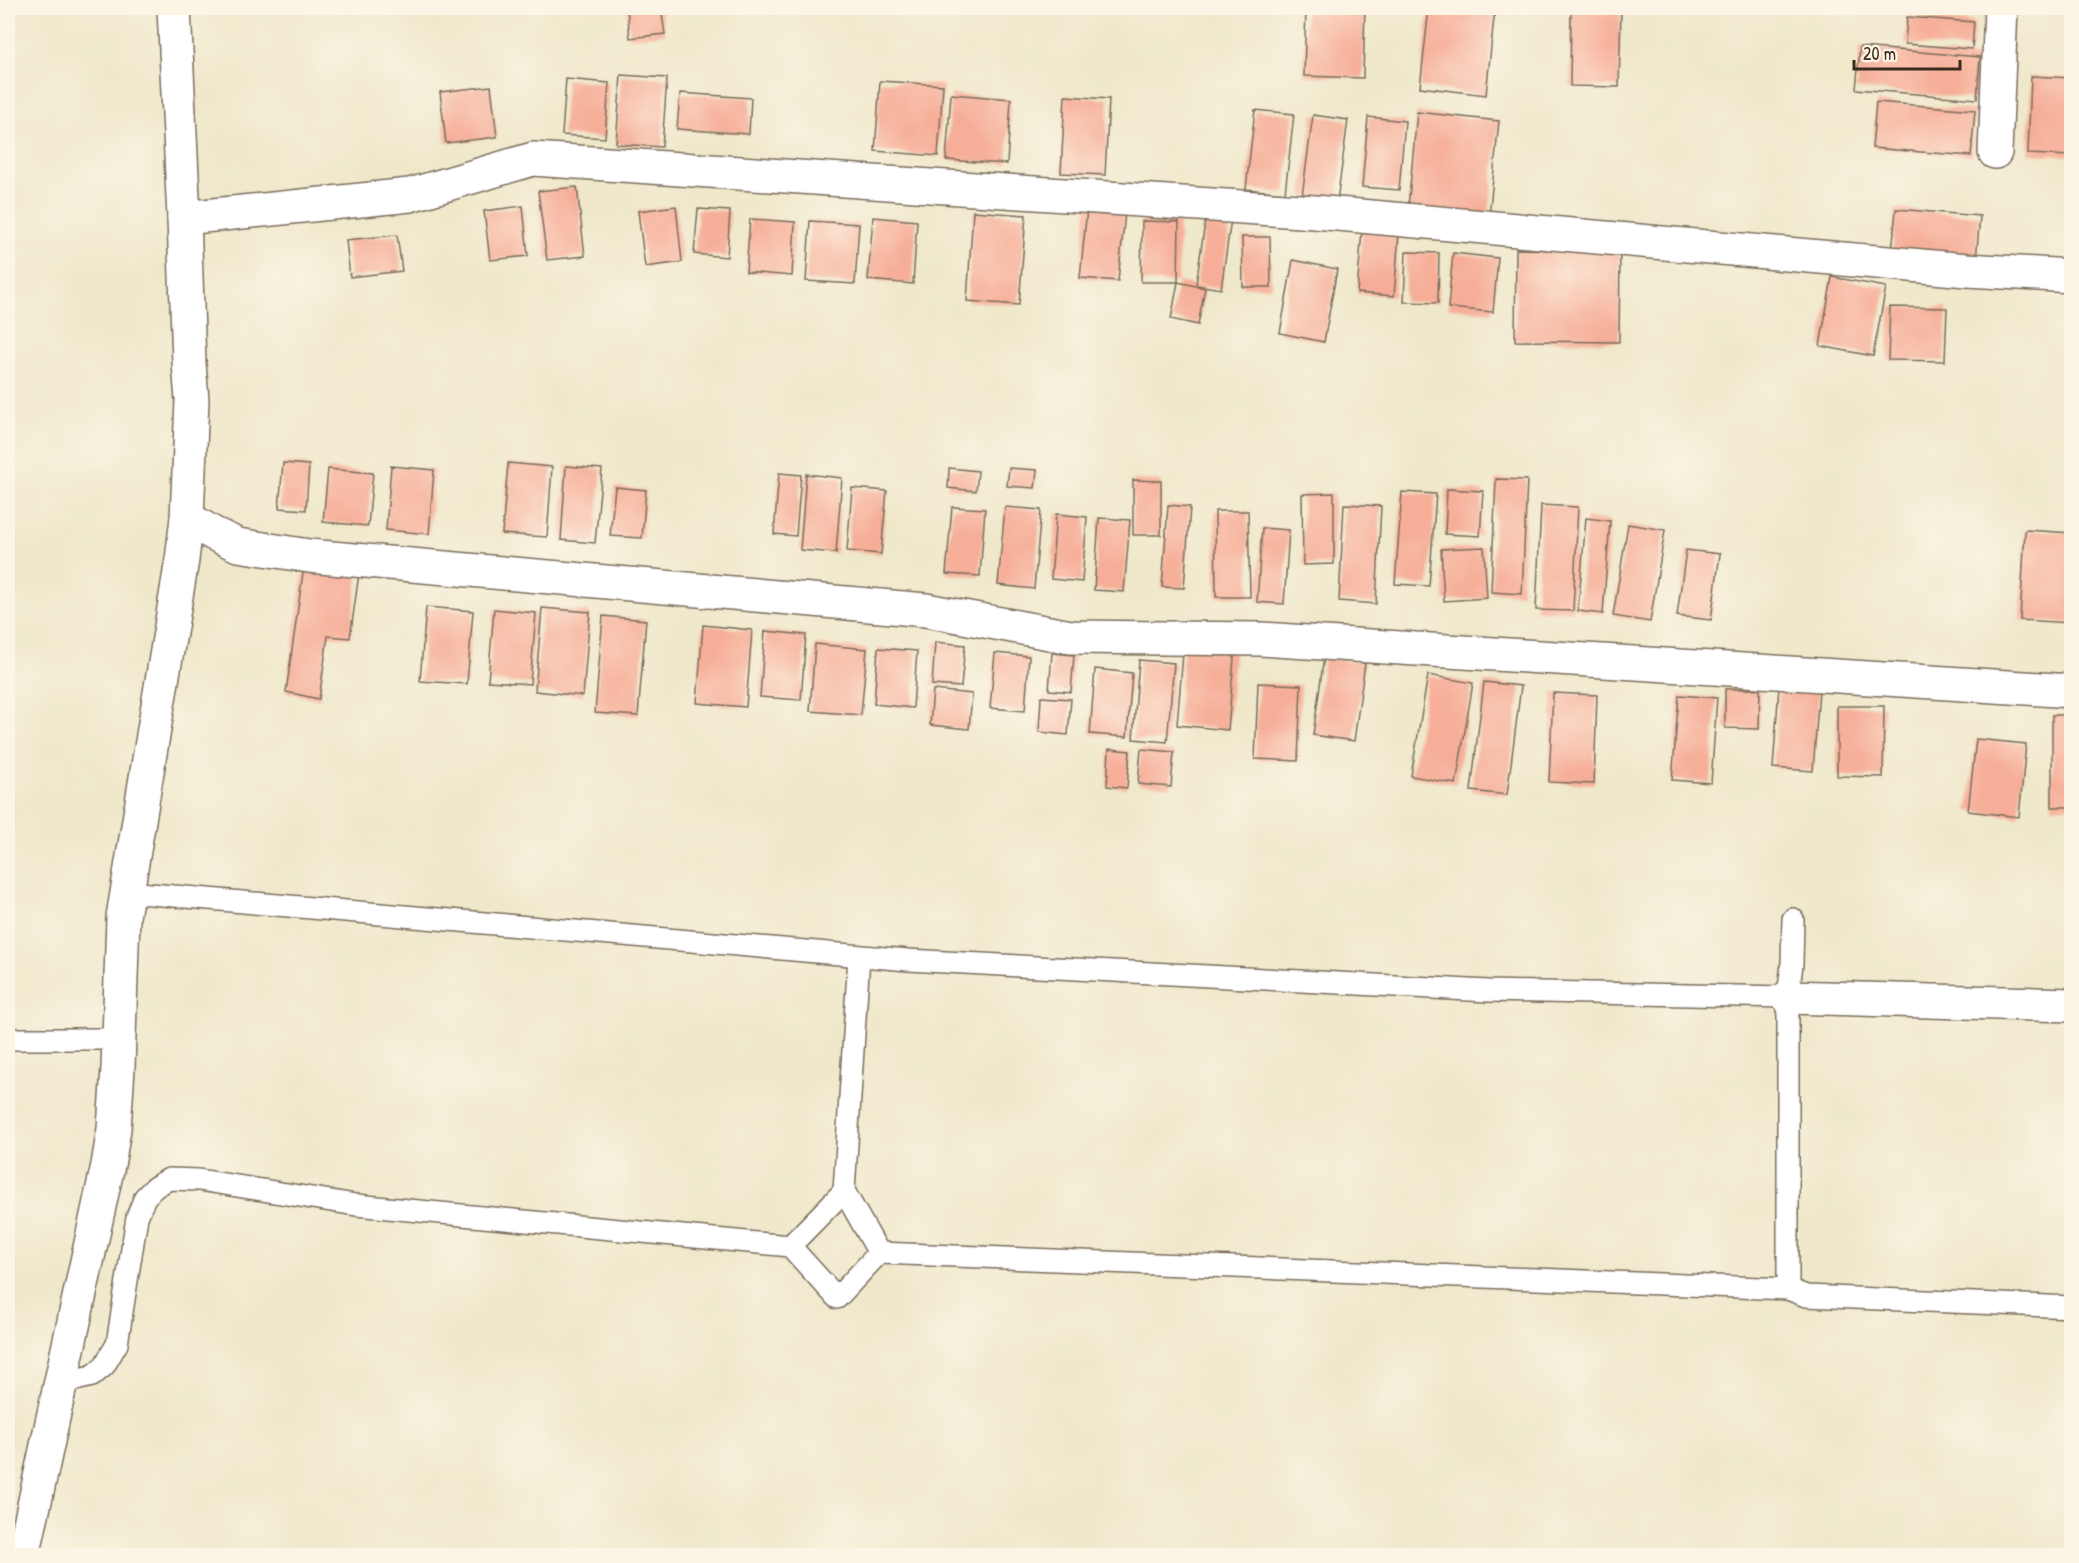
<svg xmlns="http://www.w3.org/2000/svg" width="2079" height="1563" font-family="'Patrick Hand',sans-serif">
<rect width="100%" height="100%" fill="#fcf5e5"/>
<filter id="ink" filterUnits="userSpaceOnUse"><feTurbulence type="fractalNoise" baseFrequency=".0167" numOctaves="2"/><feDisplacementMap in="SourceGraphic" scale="12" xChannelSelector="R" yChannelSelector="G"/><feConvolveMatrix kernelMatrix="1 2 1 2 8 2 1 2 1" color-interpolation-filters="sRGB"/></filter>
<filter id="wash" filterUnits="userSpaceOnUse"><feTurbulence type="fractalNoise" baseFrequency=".008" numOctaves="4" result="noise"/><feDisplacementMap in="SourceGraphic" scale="24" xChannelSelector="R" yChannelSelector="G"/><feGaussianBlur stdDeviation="1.35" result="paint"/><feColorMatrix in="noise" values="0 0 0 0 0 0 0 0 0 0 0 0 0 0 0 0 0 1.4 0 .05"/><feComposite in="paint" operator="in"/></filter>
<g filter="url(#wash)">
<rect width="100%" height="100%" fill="#efe8cb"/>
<g id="blocks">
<!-- building -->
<g fill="#f6ae98">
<path d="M627,8H661L665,34L630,38Z"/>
<path d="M1306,8H1365L1363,78L1304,76Z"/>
<path d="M1429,8H1495L1486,95L1420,87Z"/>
<path d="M1571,8H1621L1619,87L1570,86Z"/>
<path d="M1907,17L1974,22L1972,49L1905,44Z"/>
<path d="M1860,47L1980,57L1977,99L1856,89Z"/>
<path d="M621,75L667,78L662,147L616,144Z"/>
<path d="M2031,76L2072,78V156L2028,154Z"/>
<path d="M566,79L609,83L605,138L562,135Z"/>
<path d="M880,81L943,85L938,156L875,151Z"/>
<path d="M491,86L497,137L446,143L440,92Z"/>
<path d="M680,93L751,98L749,134L677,129Z"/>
<path d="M951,94L1011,99L1007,164L946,160Z"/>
<path d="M1065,96L1109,99L1105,175L1061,173Z"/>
<path d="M1876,102L1975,110L1971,156L1872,148Z"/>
<path d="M1255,110L1294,114L1285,193L1246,189Z"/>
<path d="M1417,112L1499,121L1489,217L1408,208Z"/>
<path d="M1313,115L1348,120L1337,201L1302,196Z"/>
<path d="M1368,117L1405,121L1399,190L1362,187Z"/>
<path d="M577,187L585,256L547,260L538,191Z"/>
<path d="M1088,199L1126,203L1118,281L1080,278Z"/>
<path d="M523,206L528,256L490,260L484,211Z"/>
<path d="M676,206L682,262L645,267L638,211Z"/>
<path d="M1207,208L1232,212L1221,289L1196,285Z"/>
<path d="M698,209L730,211L727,257L694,254Z"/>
<path d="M1896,209L1980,216L1976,260L1892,253Z"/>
<path d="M973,211L1026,215L1019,305L967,301Z"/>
<path d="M873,217L917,221L913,284L868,280Z"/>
<path d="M1363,217L1400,220L1394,296L1357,293Z"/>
<path d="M750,219L795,222L792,276L746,272Z"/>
<path d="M810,221L859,224L855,284L806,281Z"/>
<path d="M1142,221L1179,222L1178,282H1141Z"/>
<path d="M397,235L402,271L350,277L346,240Z"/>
<path d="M1242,237H1270L1271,287H1243Z"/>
<path d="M1516,249L1620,251L1619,342L1515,341Z"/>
<path d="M1406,252L1439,253L1438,303L1404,302Z"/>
<path d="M1453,253L1498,258L1493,312L1448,308Z"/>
<path d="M1293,260L1337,269L1324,342L1280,333Z"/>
<path d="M1832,277L1886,287L1873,356L1820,346Z"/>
<path d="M1178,282L1205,288L1198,325L1171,319Z"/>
<path d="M1890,307L1947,308L1945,361L1888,360Z"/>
<path d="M283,463L309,465L306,510L279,508Z"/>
<path d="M508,463L552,467L547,537L502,534Z"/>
<path d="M391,466L434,470L429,534L386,530Z"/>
<path d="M566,466L602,469L595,543L561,540Z"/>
<path d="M949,468L978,471L976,491L948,488Z"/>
<path d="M1009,468L1037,470L1035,488L1007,486Z"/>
<path d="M328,469L373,473L368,526L323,522Z"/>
<path d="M779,473L801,475L796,536L774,534Z"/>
<path d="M806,474L842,478L836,553L800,550Z"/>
<path d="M1496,479L1527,480L1522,594L1491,592Z"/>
<path d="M1133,480L1161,481V535H1133Z"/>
<path d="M615,487L646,490L642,538L610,536Z"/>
<path d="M852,488L887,491L881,554L847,551Z"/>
<path d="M1447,489L1483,491L1480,536L1445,534Z"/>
<path d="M1402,492L1436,494L1429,586L1395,584Z"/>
<path d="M1334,493V564L1303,565L1302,494Z"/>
<path d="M1344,504L1381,506L1376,604L1339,601Z"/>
<path d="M1168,505L1190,507L1184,588L1162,587Z"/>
<path d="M1541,505L1578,507L1573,611L1536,610Z"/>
<path d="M952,507L985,509L980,576L946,574Z"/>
<path d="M1005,507L1041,510L1034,589L998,585Z"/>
<path d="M1215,511H1248L1250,597H1216Z"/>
<path d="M1056,514L1087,517L1082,582L1051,579Z"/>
<path d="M1099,518L1130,520L1124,592L1094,590Z"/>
<path d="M1586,518L1610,521L1603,614L1578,611Z"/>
<path d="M1628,524L1665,530L1650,622L1613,616Z"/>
<path d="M1262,528L1289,530L1284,604L1257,602Z"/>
<path d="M2025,530L2072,533V623L2020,620Z"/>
<path d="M1484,547L1487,598L1444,601L1441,549Z"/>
<path d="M1686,550L1720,554L1711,620L1677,616Z"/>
<path d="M305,559L360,566L350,638L328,636L319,699L286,692Z"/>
<path d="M426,607L473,611L467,684L420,681Z"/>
<path d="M542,608L590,612L583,696L535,691Z"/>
<path d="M494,609L536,613L530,684L488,681Z"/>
<path d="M603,616L646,620L638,716L595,713Z"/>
<path d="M703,625L752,630L746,707L697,703Z"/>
<path d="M765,631L806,635L801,700L760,697Z"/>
<path d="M935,642L965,645L961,687L932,685Z"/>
<path d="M1184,642L1235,646L1228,730L1177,725Z"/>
<path d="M815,644L867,649L861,715L810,711Z"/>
<path d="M878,648L917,651L913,708L874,704Z"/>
<path d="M995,653L1029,656L1025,711L990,708Z"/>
<path d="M1052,653L1074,655L1071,692L1049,690Z"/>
<path d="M1324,657L1365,663L1354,741L1313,735Z"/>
<path d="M1139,660L1174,663L1167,742L1133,739Z"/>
<path d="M1095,669L1132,673L1127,737L1090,734Z"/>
<path d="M1428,675L1473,683L1456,784L1411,776Z"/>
<path d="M1484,682L1521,686L1507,795L1471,791Z"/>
<path d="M1258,683L1301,685L1298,761L1255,759Z"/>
<path d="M1779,687L1819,690L1813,771L1773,768Z"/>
<path d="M1725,689H1760L1759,729L1725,728Z"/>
<path d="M933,690L972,694L969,729L930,725Z"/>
<path d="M1553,693L1597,695L1594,784L1549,782Z"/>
<path d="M1679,695L1717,698L1711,783L1672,780Z"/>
<path d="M1041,697L1071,699L1068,735L1039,732Z"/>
<path d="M1837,706H1884L1883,777L1837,776Z"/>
<rect x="2052" y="715" width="20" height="92"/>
<path d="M1976,739L2026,744L2019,817L1968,811Z"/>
<path d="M1109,749L1130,751L1127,788L1107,786Z"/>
<path d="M1141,749L1174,752L1171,787L1138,784Z"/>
</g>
</g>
</g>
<g filter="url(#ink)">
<use href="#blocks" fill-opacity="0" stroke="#7a6c5b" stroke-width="1.5"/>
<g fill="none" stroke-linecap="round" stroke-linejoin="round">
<defs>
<g id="service">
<path d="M128,892L908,960L1488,991L1788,997L1792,964L1793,919"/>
<path d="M8,1039H119"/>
<path d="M844,1191L859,956"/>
<path d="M879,1253L1788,1289V997"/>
<path d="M1788,1289L1806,1296L2072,1307"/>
<path d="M63,1379L75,1380L92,1376L104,1366L117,1344L137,1217L145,1197L155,1187L169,1179L199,1180L356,1205L790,1246L837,1298L879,1253L844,1191L790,1246"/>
</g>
<g id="minor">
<path d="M1995,152L2001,8"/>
<path d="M184,218L410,195L533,159L1315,212L1967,270L2072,276"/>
<path d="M187,518L214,534L238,545L309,556L926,610L1071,637L1261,639L2072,691"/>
<path d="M1788,997L2072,1005"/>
<path d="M23,1556L108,1165L114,1129L118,1068L123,917L182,560L187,518L192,400L189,363L184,218L174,8"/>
</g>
</defs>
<!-- service casing -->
<use href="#service" stroke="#7a6c5b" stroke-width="24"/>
<!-- minor casing -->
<use href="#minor" stroke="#7a6c5b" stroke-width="36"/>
<!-- service -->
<use href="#service" stroke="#fff" stroke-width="21"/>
<!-- minor -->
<use href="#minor" stroke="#fff" stroke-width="33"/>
</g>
</g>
<!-- margin -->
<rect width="2079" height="1563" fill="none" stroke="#fcf5e5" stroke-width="30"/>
<!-- scale -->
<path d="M1854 60v9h106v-9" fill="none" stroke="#3b2a1e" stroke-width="3"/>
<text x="1863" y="60" font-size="18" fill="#3b2a1e" stroke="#fcf5e5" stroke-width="4.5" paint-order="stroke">20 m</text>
</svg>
